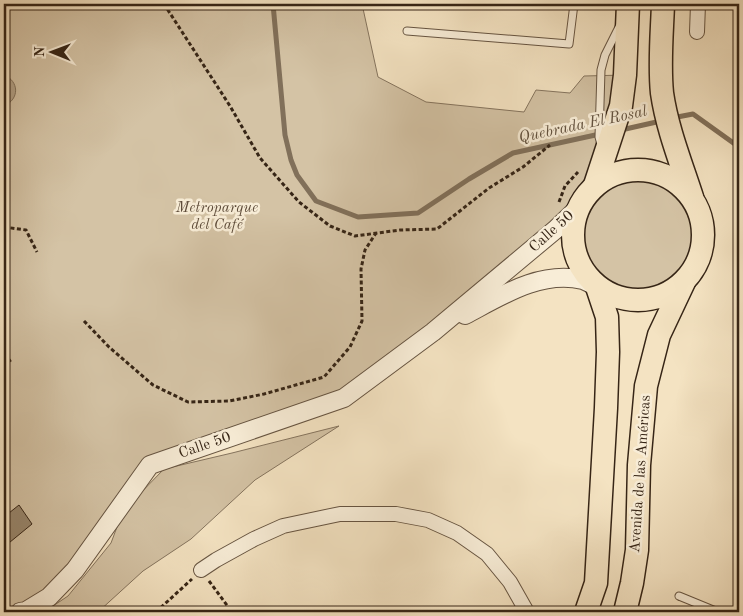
<svg xmlns="http://www.w3.org/2000/svg" width="743" height="616" font-family="'Old Standard TT',serif">
<rect width="100%" height="100%" fill="#f4e3c2"/>
<filter id="stains"><feTurbulence type="fractalNoise" baseFrequency=".004" numOctaves="4"/><feColorMatrix values="0 0 0 0 .2 0 0 0 0 .09 0 0 0 0 .02 0 0 0 .5 -.17"/></filter>
<radialGradient id="worn" r=".72"><stop offset=".6" stop-color="#630" stop-opacity="0"/><stop offset="1" stop-color="#630" stop-opacity=".3"/></radialGradient>
<!-- green -->
<g fill="#d4c3a5" stroke="#85745e">
<path d="M4,4H362L378,77L426,102L524,112L536,90L570,93L584,76L625,75L608,176C623,171 637,167 653,171C701,180 718,240 688,277C678,288 664,297 649,299C633,302 615,299 603,288C577,265 571,257 574,222L344,398L150,465L75,570L20,612H4Z"/>
<path d="M339,426L255,480L191,539L143,571L98,612H44L68,596L111,543L123,511L164,469L232,453Z"/>
</g>
<!-- water -->
<path fill="#b3a288" stroke="#81705a" d="M4,75C19,81 20,99 4,106Z"/>
<g fill="none" stroke-linecap="round" stroke-linejoin="round">
<!-- stream -->
<g stroke="#81705a" stroke-width="5">
<path d="M273,4L285,135L291,160L297,175L316,201L358,217L418,213L469,179L513,153L600,134"/>
<path d="M672,118L693,114L739,147"/>
<path d="M621,130L661,121"/>
</g>
</g>
<!-- building -->
<path fill="#99886f" stroke="#362516" d="M19,505L32,524L4,547V517Z"/>
<g fill="none" stroke-linecap="round" stroke-linejoin="round">
<defs>
<g id="service">
<path d="M407,31L569,44L574,4"/>
<path d="M601,145L599,137L601,70L605,55L619,27"/>
<path d="M679,596L718,612"/>
</g>
<g id="minor">
<path d="M697,32L698,4"/>
<path d="M201,570L216,560L254,539L283,526L340,514H396L428,520L457,533L487,554L510,582L527,612"/>
</g>
<g id="tertiary">
<path d="M465,315C501,296 540,270 583,280C587,282 592,284 597,287"/>
<path d="M20,612L26,611L49,597L75,570L150,465L344,398L433,332L555,230L578,208"/>
</g>
<g id="primary">
<path d="M663,4C662,33 659,63 662,93C667,128 681,163 692,197"/>
<circle cx="638" cy="235" r="65"/>
<path d="M595,185L621,106L625,75L628,4"/>
<path d="M586,612L596,583L606,408L608,352L607,317L597,287"/>
<path d="M625,612L632,583L637,550L639,465L646,386L659,335L684,282"/>
</g>
</defs>
<!-- service casing -->
<use href="#service" stroke="#665441" stroke-width="9"/>
<!-- minor casing -->
<use href="#minor" stroke="#665441" stroke-width="16"/>
<!-- tertiary casing -->
<use href="#tertiary" stroke="#665441" stroke-width="20"/>
<!-- primary casing -->
<use href="#primary" stroke="#362516" stroke-width="25"/>
<!-- path -->
<g stroke="#362516" stroke-width="3" stroke-dasharray="4 2.5" stroke-linecap="butt">
<path d="M164,4L230,106L260,158L299,202L330,226L355,236L400,230L437,229L489,188L523,167L550,145"/>
<path d="M559,202L565,186L578,172"/>
<path d="M4,227L26,230L37,252"/>
<path d="M84,321L109,347L153,385L188,402L229,401L264,394L324,377L350,347L362,321L361,269L365,250L376,233"/>
<path d="M4,353L10,361L4,370"/>
<path d="M209,581L232,612"/>
<path d="M156,612L192,579"/>
</g>
<!-- service -->
<use href="#service" stroke="#f8edd7" stroke-width="7"/>
<!-- minor -->
<use href="#minor" stroke="#f8edd7" stroke-width="14"/>
<!-- tertiary -->
<use href="#tertiary" stroke="#f8edd7" stroke-width="18"/>
<!-- primary -->
<use href="#primary" stroke="#f4e3c2" stroke-width="22"/>
</g>
<g text-anchor="middle" dominant-baseline="central" stroke-width="5" stroke-linejoin="round" paint-order="stroke">
<!-- park labels -->
<g font-size="15" font-style="italic" fill="#5e4c3a" stroke="#f8edd7">
<text x="217" y="208">Metroparque<tspan x="217" dy="17">del Café</tspan></text>
</g>
<!-- street labels -->
<g font-size="15" fill="#362516" stroke="#f8edd7">
<text transform="translate(552 232) rotate(-42)">Calle 50</text>
<text transform="translate(205 446) rotate(-19)">Calle 50</text>
<text transform="translate(641 474) rotate(-86)">Avenida de las Américas</text>
</g>
<!-- water labels -->
<g font-size="16" font-style="italic" fill="#62513e" stroke="#f8edd7">
<text transform="translate(583 125) rotate(-12)">Quebrada El Rosal</text>
</g>
</g>
<!-- margin -->
<rect width="743" height="616" fill="none" stroke="#f4e3c2" stroke-width="20"/>
<rect x="5" y="5" width="733" height="606" fill="none" stroke="#362516" stroke-width="2.5"/>
<rect x="10" y="10" width="723" height="596" fill="none" stroke="#362516"/>
<!-- north arrow -->
<g transform="translate(52 52) rotate(271)" stroke="#f8edd7" stroke-width="4" paint-order="stroke">
<path d="M0-4L9 19L0 12L-9 19Z" fill="#362516"/>
<text y="-8" font-size="14" font-weight="bold" text-anchor="middle" fill="#362516">N</text>
</g>
<rect width="100%" height="100%" filter="url(#stains)"/>
<rect width="100%" height="100%" fill="url(#worn)"/>
</svg>
